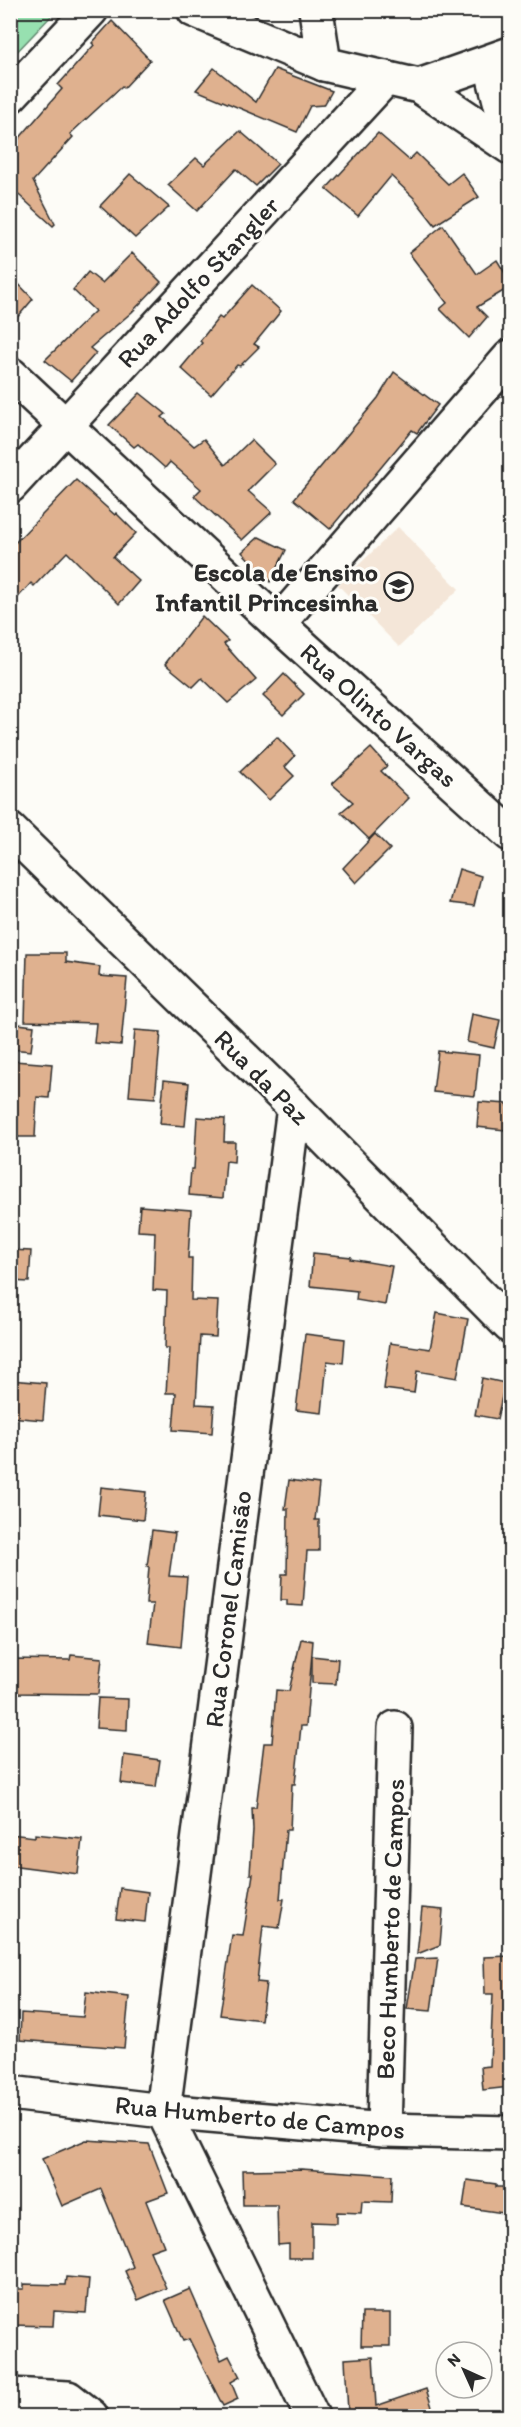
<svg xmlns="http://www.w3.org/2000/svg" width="521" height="2427" font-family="Itim,sans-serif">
<rect width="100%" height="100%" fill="#fdfcf7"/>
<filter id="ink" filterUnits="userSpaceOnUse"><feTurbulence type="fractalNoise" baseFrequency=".0167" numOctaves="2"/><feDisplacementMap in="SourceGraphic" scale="12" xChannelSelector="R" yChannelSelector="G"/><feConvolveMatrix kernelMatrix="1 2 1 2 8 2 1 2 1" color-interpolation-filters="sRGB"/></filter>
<g filter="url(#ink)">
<!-- built -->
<path fill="#f4e6d8" d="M398,527L459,589L399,647L338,585Z"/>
<!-- green -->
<path fill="#97e0b0" stroke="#61866e" stroke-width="1.5" d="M11,10L56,11L11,58L10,11Z"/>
<!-- building -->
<g fill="#dfb18f" stroke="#2b2b2b" stroke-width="1.5">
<path d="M112,21L150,60L124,88L122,86L70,134L73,137L33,181L55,224L53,226L10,187V149L62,89L58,85L94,45L92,43Z"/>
<path d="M214,68L256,102L275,69L332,91L324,105L310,106L297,132L196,90Z"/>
<path d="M240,131L278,164L256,186L236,169L197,211L168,185L196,158L204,165Z"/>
<path d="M378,133L409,160L416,153L448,184L462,173L479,197L435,225L414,198L391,176L358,216L326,189Z"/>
<path d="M130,174L169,207L135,238L100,206Z"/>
<path d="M443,225L477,274L497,260L510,281V287L477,307L487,317L469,338L440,309L447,303L409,253Z"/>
<path d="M132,253L161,282L132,312L90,348L96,353L71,381L45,360L95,311L73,290L88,272L102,283Z"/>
<path d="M10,275L33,299L10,326Z"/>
<path d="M252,285L281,311L254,344L259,347L240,366L237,365L211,395L181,368L202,343L200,341L219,317L222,319Z"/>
<path d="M394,372L438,405L417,433L412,430L330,529L294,499L378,398Z"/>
<path d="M140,393L166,414L162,417L194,446L204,439L225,465L251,440L275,464L248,491L272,512L242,540L194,496L201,489L170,462L165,468L138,444L134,447L109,425Z"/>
<path d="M76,480L115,515L116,513L136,533L113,557L139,581L119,604L67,552L34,586L31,583L10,606V548Z"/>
<path d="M259,537L286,550L270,582L242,552Z"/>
<path d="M202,616L228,641L224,644L256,680L228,703L202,678L193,687L165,664Z"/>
<path d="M284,674L304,694L283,715L263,696Z"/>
<path d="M277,737L295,756L285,767L294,776L269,800L240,772Z"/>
<path d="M371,748L387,766L381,771L409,798L369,839L341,812L353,802L332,784Z"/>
<path d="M375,834L390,849L356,883L343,868Z"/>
<path d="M459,869L481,876L474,906L450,903Z"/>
<path d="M27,953H66V962L100,967L99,976L127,978L121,1045L94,1043L96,1023L25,1021Z"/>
<path d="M472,1014L500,1020L494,1048L467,1042Z"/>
<path d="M10,1023L34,1026L31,1051L10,1049Z"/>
<path d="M135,1030L161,1032L155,1098L129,1096Z"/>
<path d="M438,1051L479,1055L475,1096L433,1092Z"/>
<path d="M14,1061L52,1064L49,1098L37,1097L35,1137H10Z"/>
<path d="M164,1080L189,1083L185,1126L160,1124Z"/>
<path d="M479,1102L508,1104L505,1130L477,1127Z"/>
<path d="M197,1117L225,1119L224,1142H235L234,1162L226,1161L223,1198L189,1195L191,1169H194Z"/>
<path d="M140,1206L191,1210L188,1258H192L191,1300L218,1301L216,1337L200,1336L196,1404L214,1405L212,1433L173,1430L176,1393H166L169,1348H165L167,1291L153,1290L155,1232L138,1231Z"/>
<path d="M10,1250L31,1251L29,1282L10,1281Z"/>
<path d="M313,1253L351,1257L350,1259L392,1266L385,1305L356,1300L357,1291L310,1286Z"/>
<path d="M437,1313L468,1319L457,1378L417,1371L414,1393L384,1389L390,1343L430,1349Z"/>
<path d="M305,1334L345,1339L343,1363L327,1361L322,1413L296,1410Z"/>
<path d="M482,1378L505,1383L497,1419L475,1415Z"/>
<path d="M10,1380L46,1383L43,1420L10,1417Z"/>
<path d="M289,1480L319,1484L315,1520H319V1551H307L303,1606L287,1605V1600H281L282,1574H287L288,1509H285Z"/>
<path d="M101,1487L146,1492L143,1520L98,1515Z"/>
<path d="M152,1530L175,1533L169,1576L187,1577L181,1647L148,1643L153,1604H146L149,1567L147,1566Z"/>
<path d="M301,1639L313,1641L306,1726H301L295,1784H292L290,1830H286L280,1899H284L279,1928L263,1926L257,1982L266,1983L261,2020L220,2015L232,1935L243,1936L253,1874H250L253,1830L252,1808H256L264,1743H272L276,1690L289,1691Z"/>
<path d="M71,1655L102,1658L98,1694L12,1693L13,1659L70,1660Z"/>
<path d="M312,1656L338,1659L336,1684L312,1683Z"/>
<path d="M98,1698L128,1699L127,1730L96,1728Z"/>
<path d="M124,1755L160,1760L156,1787L121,1783Z"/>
<path d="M10,1834L35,1837V1834L82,1839L78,1874L10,1865Z"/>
<path d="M120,1888L148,1892L145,1922L116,1919Z"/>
<path d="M422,1908L443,1910L440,1945L417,1954Z"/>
<path d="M510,1956V2087L483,2090L481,2067L490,2066L493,1994H485L484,1957Z"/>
<path d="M438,1958L431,2011L407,2009L415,1959Z"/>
<path d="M86,1992L129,1997L124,2048L20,2040L21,2013L83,2017Z"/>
<path d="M86,2140L149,2144L168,2193L146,2201L164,2246L150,2251L166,2288L138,2300L125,2271L133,2267L101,2189L62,2206L42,2159Z"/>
<path d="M301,2169L392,2175L391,2202L362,2201L361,2213L337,2212V2223L312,2222V2258H289V2244L278,2245L277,2205H243L242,2170Z"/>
<path d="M467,2180L496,2184V2187H510V2214L463,2207Z"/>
<path d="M66,2277L89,2279L86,2313L54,2311L53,2326L10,2325V2289H24V2284L65,2285Z"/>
<path d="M190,2289L221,2360L229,2356L240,2377L231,2382L238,2399L223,2406L189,2339L183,2341L165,2300Z"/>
<path d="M362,2313H390V2346H361Z"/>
<path d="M373,2357L376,2406L426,2389L435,2416H356L355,2413L361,2411L348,2412L345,2359Z"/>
</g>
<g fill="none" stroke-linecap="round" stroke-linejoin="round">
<defs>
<g id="minor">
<path d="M194,10L324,64L419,86L510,147"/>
<path d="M316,10L324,64"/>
<path d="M490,62L510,140"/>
<path d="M419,86L510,54"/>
<path d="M10,96L91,10"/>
<path d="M10,374L278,624L510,834"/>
<path d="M10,486L386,78"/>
<path d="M278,624L510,357"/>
<path d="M10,830L294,1107L510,1326"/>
<path d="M10,2093L163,2111L384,2130L510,2133"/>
<path d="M163,2111L294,1107"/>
<path d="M163,2111L312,2416"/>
<path d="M384,2130L395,1728"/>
<path d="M10,2395L68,2398L91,2416"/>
</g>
</defs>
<!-- minor casing -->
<use href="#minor" stroke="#2b2b2b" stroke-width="38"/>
<!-- minor -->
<use href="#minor" stroke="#fdfcf7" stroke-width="33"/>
</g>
</g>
<!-- icons -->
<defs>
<symbol id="school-ring" viewBox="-11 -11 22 22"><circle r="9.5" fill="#fdfcf7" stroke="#2b2b2b" stroke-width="1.5"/><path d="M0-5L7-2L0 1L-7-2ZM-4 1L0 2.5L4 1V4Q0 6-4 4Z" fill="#2b2b2b"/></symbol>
</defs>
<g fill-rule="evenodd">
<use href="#school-ring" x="382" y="570" width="33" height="33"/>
</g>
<g text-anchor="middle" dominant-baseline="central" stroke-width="6" stroke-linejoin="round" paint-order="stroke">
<!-- street labels -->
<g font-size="26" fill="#2b2b2b" stroke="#fdfcf7">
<text transform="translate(198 282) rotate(-47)">Rua Adolfo Stangler</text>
<text transform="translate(379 715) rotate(42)">Rua Olinto Vargas</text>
<text transform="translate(262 1077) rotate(45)">Rua da Paz</text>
<text transform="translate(228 1609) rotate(-83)">Rua Coronel Camisão</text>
<text transform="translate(390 1929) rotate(-88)">Beco Humberto de Campos</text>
<text transform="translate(260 2117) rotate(5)">Rua Humberto de Campos</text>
</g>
<!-- poi labels -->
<g font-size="26" font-weight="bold" fill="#2b2b2b" stroke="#fdfcf7" text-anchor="end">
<text x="378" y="572">Escola de Ensino<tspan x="378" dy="30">Infantil Princesinha</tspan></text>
</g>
</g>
<!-- margin -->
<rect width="521" height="2427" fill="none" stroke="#fdfcf7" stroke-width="36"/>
<rect x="18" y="18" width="485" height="2391" fill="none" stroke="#2b2b2b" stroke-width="2" filter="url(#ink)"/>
<!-- north arrow -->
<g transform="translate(464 2370) rotate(315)"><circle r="28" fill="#fdfcf7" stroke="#a9a8a5" stroke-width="1.5"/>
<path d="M0-4.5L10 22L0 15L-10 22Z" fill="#2b2b2b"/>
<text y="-9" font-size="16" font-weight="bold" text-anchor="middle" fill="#2b2b2b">N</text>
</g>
</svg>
